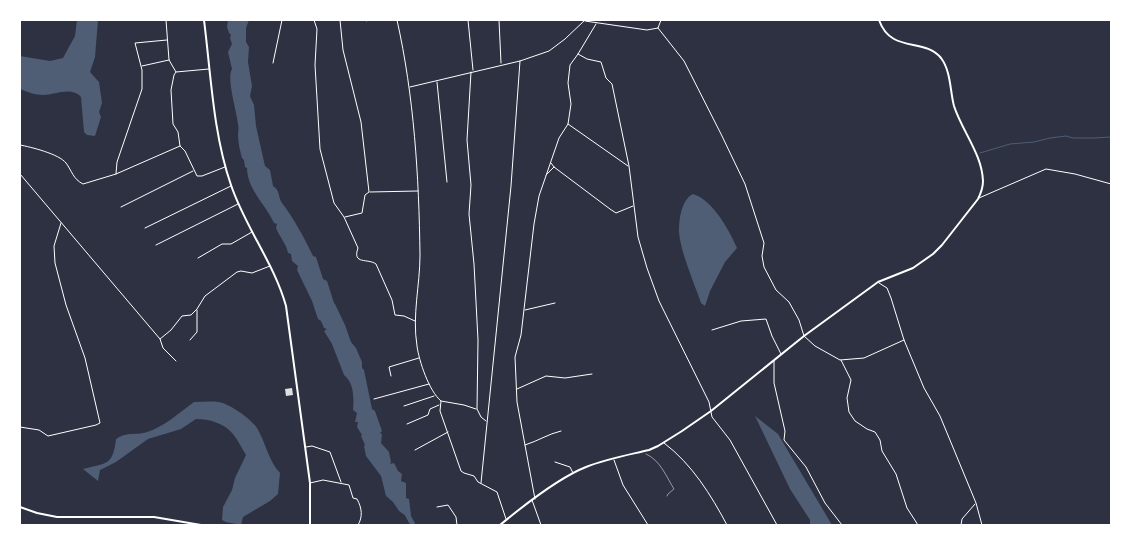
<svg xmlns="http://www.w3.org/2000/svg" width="1131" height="545" font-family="'DM Sans',sans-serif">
<rect width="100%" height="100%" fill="#2d3142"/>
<!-- water -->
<g fill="#4f5d75">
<path d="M77,20H98L95,57L90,72L99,82L102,103L99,112L101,117L95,136L87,135L84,132L81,97C71,86 56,95 43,95C35,95 28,92 20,89V56L50,61L63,58L75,36Z"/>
<path d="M228,20H249L246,28V42L249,47L248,62L252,86L250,96L254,105L256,126L265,166L270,170L273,186C280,190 278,197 282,203C294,219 304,237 313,256L316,257L323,279L327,281L334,303L335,304L345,325L351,342L356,348L362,362V368L364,370L372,409L375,411L382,431L380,433L382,434L381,443L389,452L391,462L390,464L394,463L398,471L402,474L401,481L406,483V498L409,499L411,515L406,516L399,511L393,502L386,496L381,476L366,456L364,446L365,445L361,436L362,435L357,427L358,422H355L357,413L353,410C354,398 354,383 344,375L332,344L324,331L327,329L324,328L321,321L318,319L312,301L297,270L298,266L292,261L291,254L288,253C287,245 279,236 276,228L277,224L274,223C266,205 247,189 247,168L245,167L244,160L242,158C240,151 238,143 238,135C238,132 239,128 238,124C237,112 226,78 232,69L228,52L232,44L230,38L231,35L229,33L227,27Z"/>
<path d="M693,194C713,200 729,230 737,248L725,262L710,291L705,306L701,303C695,285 680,251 679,232C679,220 681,200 693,194Z"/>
<path d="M194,402C202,402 210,401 218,402C229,403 251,419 257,428C266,443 268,460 280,473L278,494L270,501L243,517L241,525L226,522L222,520L223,507L232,490L235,478L246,455C242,449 238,440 233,434C224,423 209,419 196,419L181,429L148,439L116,462L100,470L98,481L83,469C106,463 113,466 116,439C128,431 135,436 147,432C164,427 180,412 194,402Z"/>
<path d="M755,416L778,434L832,525H810V520L790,489Z"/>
</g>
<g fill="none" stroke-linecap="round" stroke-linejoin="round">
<!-- stream -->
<path stroke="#4f5d75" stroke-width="1" d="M980,153L1010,144L1034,142L1050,138L1066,136L1073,138H1094L1111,137"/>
<!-- river -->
<path stroke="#4f5d75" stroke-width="5" d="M405,510L413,525"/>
</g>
<!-- building -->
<path fill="#e0e0e3" d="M292,388L293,395L286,396L285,389Z"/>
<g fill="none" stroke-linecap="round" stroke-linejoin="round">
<!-- path -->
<path stroke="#fff" stroke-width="0.5" d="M646,454C660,460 666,476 674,489L668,494L667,496"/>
<!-- minor -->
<g stroke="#fff" stroke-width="1">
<path d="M166,20L169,60L176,72L209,69"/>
<path d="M314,20L317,29L315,65L320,149L334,203L344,217L358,248C352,265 368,258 376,264L392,300L395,315L404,316L415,321"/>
<path d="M340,20L343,50L361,122L369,192L365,195L362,213L345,217"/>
<path d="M365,20L366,21"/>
<path d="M397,20C414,96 419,176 420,255C420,285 412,315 417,346C419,361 429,391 441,401L440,411L461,471L464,473L474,476L478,482L497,492L506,519"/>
<path d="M468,20L473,70"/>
<path d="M499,20L501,63"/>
<path d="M585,21L647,30L658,28L661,20"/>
<path d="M658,28L684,61L721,134L745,184L764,243L762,256L764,267L776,290L789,302L799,320L804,336L815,346L840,360L864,358L904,340"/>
<path d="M578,54L587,59L601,62L606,78L612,84L629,166L638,237L647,268L659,301L709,402L712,417L730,440L777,525"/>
<path d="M273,63L282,20"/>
<path d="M142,66L169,60"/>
<path d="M176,72L174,75L171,90L173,124L178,132L180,146L185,151L197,176H202L225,167"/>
<path d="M471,72L467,140L471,185L469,214L474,264L478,340L477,409L481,417L486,421"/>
<path d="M437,82L447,182"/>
<path d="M410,87L520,61L549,51L565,39L585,20"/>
<path d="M568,124L628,166"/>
<path d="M20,145C31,147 59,154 66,163C72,171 73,179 83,184L116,174L180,146"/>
<path d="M551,163L554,167L610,209L616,213L633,206"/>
<path d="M20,174L160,339"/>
<path d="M116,174L117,162L142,89V70L135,43L167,40"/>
<path d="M546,175L554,167"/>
<path d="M370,192L418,191"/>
<path d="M979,198L1046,169L1075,174L1111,184"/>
<path d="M121,207L193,171"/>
<path d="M145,228L231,186"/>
<path d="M156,245L238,204"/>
<path d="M198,258L222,244H231L252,232"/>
<path d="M879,283L887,288L891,298L904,340L924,388L940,416L976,503L982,525"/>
<path d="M525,310L555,303"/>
<path d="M712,330L741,321L766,319L772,336L781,354"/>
<path d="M190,340L197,332V310"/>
<path d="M841,360L851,380L847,398L849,412L855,421L867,429L875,432L880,440L882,451L896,474L907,508L918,525"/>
<path d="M176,361L163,348L160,339L171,330L182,316L191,315L197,309L205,296L237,272L241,271L252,273L270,266"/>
<path d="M774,361V383L785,431L784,440L806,467L825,503L842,525"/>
<path d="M391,376L389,367L419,358"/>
<path d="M517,389L546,376L565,378L592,374"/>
<path d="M374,399L429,384"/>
<path d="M441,401L464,405L476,409"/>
<path d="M404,406L434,396"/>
<path d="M407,424L428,415L430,409L439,405"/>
<path d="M20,427L39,430L48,436L96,425L100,423L85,358L66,305L55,263L54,246L61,223"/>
<path d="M664,443C692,464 711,495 727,525"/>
<path d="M525,445C538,441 548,434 561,431"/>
<path d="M306,447L312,446L330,452L341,482"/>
<path d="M415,450L448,432"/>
<path d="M614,460L623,485L648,525"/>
<path d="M555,462L570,467L573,473"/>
<path d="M310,483L323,480L349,485L353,498L357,499C362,508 363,517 358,525"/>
<path d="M481,483L511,186L520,61"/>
<path d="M535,499L517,402L515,357L521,335L534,224L539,196L559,138L568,124L571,104L568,83L570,65L578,54L596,24"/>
<path d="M532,500L541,525"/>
<path d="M437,507L448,505L456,517L457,525"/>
<path d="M961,525L962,519L975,504"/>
</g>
<!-- tertiary -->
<path stroke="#fff" stroke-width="2" d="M500,525C523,506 558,478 586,467C606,459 628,455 649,450L658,446L682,431L711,411L804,336L878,282L913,268L933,254L942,245L978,199C981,193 983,187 983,181C982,154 962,131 954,106C950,91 951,71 941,58C924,37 891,54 879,20"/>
<!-- secondary -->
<g stroke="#fff" stroke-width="2">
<path d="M204,20C211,75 213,133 231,185C245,227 274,263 286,306L310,483V525"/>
<path d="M20,507L37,513L57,517H154L201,525"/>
</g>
</g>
<!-- border -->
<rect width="1131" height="545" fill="none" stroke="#ffffff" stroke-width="42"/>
</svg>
